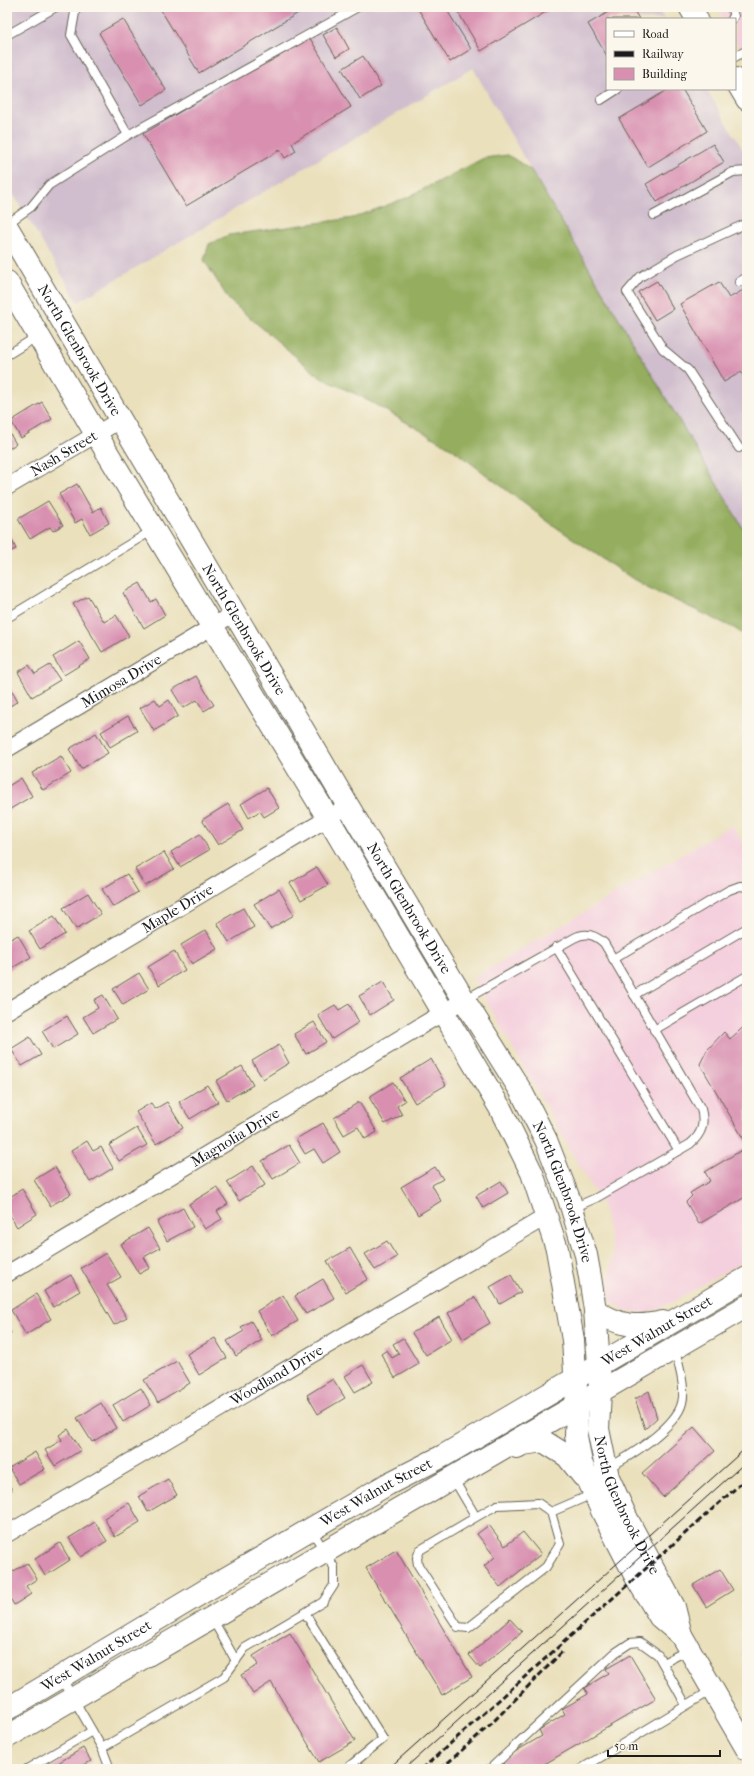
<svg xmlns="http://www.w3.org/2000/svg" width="754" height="1776" font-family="'IM FELL French Canon',serif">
<rect width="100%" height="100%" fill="#fbf7ec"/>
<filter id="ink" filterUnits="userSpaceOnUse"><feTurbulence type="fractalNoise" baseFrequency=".025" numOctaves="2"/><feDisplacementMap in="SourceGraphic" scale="8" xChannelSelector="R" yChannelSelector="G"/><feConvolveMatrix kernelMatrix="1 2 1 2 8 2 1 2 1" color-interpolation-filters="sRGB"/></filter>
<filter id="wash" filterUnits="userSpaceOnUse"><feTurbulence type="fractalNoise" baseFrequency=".012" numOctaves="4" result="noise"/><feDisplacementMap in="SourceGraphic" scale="16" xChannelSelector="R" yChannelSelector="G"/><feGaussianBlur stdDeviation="0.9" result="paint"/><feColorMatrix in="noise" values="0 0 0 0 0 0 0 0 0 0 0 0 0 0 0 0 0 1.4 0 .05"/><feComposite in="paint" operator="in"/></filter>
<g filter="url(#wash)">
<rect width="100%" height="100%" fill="#eae0bc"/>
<!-- built -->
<g fill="#f4cfdd">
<path d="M717,7H747V60L735,39V19H724Z"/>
<path d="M732,825L747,850V1259L674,1301L647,1313L625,1310L610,1300L609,1279L613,1252L603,1207L473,978Z"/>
</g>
<!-- industrial -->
<path fill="#d0bdcd" d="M7,7H657L664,19H607V89H706L747,156V535L531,170L473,68L78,302L7,184Z"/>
<!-- forest -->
<path fill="#94ad5f" stroke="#58643e" d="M508,155L531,170L747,535V637L734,628L651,589L633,579L550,523L451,448L362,397L321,378L229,300L204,260L209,244L229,235L353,218L406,198L484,158Z"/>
<g id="blocks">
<!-- building -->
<g fill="#d88fb0">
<path d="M159,7H308L199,73Z"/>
<path d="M417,7H445L471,49L450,62Z"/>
<path d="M455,7H554L481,51Z"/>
<path d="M617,7H632L639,19H607V56L588,24Z"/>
<path d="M742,7H747V14H746Z"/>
<path d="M123,19L166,90L142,105L99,33Z"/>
<path d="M337,27L349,49L336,57L323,35Z"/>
<path d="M308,35L351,107L292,143L296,151L285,158L280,150L186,206L143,134Z"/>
<path d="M363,56L381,86L360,99L342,69Z"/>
<path d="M669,89H682L707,131L648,167L619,119Z"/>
<path d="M713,144L724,162L657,202L646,184Z"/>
<path d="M657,281L673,309L655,320L638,292Z"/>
<path d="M719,282L729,298L747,288V382L741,372L724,382L680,304Z"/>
<path d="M42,402L52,419L21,438L11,421Z"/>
<path d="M7,429L16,444L7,450Z"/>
<path d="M77,484L93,512L101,507L109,523L90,534L82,519L75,523L59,494Z"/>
<path d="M48,501L63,525L53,531L50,527L30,539L18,519Z"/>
<path d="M7,530L16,549L7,553Z"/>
<path d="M140,583L151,602L156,599L165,615L144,628L123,593Z"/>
<path d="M88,596L104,622L116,615L129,636L102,652L73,604Z"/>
<path d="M79,641L90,659L64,675L53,657Z"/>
<path d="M29,665L35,674L50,665L60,680L32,697L18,672Z"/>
<path d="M196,676L214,705L204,711L197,700L183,708L172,690Z"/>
<path d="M7,682L18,701L7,708Z"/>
<path d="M155,699L160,706L169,700L178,716L154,731L140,708Z"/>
<path d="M128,716L137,731L110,747L101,732Z"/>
<path d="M96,733L108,753L81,769L69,749Z"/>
<path d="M61,756L71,773L43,790L32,773Z"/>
<path d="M21,778L32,796L7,811V787Z"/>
<path d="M267,788L279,808L264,817L260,811L249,818L241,804Z"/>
<path d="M228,804L243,830L218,845L202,820Z"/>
<path d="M200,834L209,850L180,867L171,852Z"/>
<path d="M164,852L174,869L145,886L135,869Z"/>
<path d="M317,867L328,885L301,900L290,883Z"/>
<path d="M127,874L138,892L113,907L102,889Z"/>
<path d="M279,889L294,915L270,929L254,904Z"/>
<path d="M88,893L101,914L76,929L63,908Z"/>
<path d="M243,908L254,927L229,942L217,923Z"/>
<path d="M54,916L65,934L40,949L29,931Z"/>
<path d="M206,930L217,949L192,964L181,945Z"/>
<path d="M18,935L31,957L7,971V941Z"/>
<path d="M174,951L185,970L159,985L148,967Z"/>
<path d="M139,973L149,989L123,1005L113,989Z"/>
<path d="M383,982L394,1000L370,1015L359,996Z"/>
<path d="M103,995L117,1019L93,1033L83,1017L98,1008L94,1000Z"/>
<path d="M349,1004L359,1022L332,1039L318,1015L335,1005L339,1010Z"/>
<path d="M67,1016L78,1034L53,1049L42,1031Z"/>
<path d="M314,1022L326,1042L306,1054L294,1034Z"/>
<path d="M747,1024V1145L700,1064L707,1050L724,1032L730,1039Z"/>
<path d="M30,1037L41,1055L22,1066L11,1049Z"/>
<path d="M279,1045L289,1063L263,1079L252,1061Z"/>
<path d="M431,1059L446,1085L415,1103L400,1078Z"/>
<path d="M242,1066L253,1085L227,1100L216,1081Z"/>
<path d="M393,1082L405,1101L397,1106L402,1115L385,1124L369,1097Z"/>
<path d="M207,1085L218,1102L190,1119L179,1102Z"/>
<path d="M167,1102L183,1128L156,1144L136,1112L151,1103L155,1109Z"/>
<path d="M359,1102L377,1132L365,1139L358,1127L344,1135L334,1118Z"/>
<path d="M323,1123L340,1152L323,1163L314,1149L305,1154L296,1139Z"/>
<path d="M137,1128L147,1145L119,1161L109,1145Z"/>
<path d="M87,1141L93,1151L101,1147L113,1168L90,1182L71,1151Z"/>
<path d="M289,1145L300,1163L273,1179L262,1161Z"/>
<path d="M747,1147V1196L699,1224L686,1202L692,1196L690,1193L710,1181L705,1172Z"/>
<path d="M253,1166L265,1185L239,1201L227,1182Z"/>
<path d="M55,1167L71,1194L50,1206L34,1180Z"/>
<path d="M435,1167L443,1179L432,1185L441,1201L418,1215L401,1187Z"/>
<path d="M501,1181L508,1193L483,1208L476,1196Z"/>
<path d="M217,1187L228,1204L217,1211L222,1219L205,1229L189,1204Z"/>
<path d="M22,1189L37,1214L17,1227L7,1211V1199Z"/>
<path d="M183,1208L193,1227L167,1241L157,1222Z"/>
<path d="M148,1228L160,1248L144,1257L150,1268L139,1274L121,1244Z"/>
<path d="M387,1241L397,1257L375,1270L365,1254Z"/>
<path d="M350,1248L368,1279L346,1292L327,1261Z"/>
<path d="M106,1253L121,1277L107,1285L127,1318L114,1325L81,1268Z"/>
<path d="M71,1275L80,1291L53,1307L44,1291Z"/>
<path d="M511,1275L521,1292L500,1304L490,1287Z"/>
<path d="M323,1279L334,1298L306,1314L295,1296Z"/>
<path d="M36,1294L51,1319L26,1335L11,1310Z"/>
<path d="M283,1295L298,1321L272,1336L257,1311Z"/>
<path d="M475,1297L490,1323L463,1339L448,1313Z"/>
<path d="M439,1317L452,1339L426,1355L412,1333Z"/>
<path d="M251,1321L262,1340L236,1356L227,1341L244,1331L241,1327Z"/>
<path d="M7,1326L11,1333L7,1335Z"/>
<path d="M215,1338L227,1358L199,1375L187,1354Z"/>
<path d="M403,1338L419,1364L395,1378L381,1354L387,1350L392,1358L399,1354L393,1344Z"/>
<path d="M177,1361L190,1383L158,1402L144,1380Z"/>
<path d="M363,1365L373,1382L355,1392L345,1376Z"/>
<path d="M333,1379L345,1398L318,1414L307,1395Z"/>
<path d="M141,1388L151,1405L123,1422L113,1405Z"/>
<path d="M649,1391L657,1418L645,1429L635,1399Z"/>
<path d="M101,1403L116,1428L92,1442L77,1418Z"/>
<path d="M694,1427L715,1451L663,1497L642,1473Z"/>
<path d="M68,1429L81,1450L55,1466L45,1450L62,1440L59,1435Z"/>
<path d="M35,1452L45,1469L19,1484L9,1468Z"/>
<path d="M168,1479L177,1495L148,1512L139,1496Z"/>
<path d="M7,1481L12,1490L7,1493Z"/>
<path d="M129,1503L140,1522L115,1537L104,1518Z"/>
<path d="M95,1522L107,1541L81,1557L69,1538Z"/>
<path d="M489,1525L505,1546L523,1532L541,1554L500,1587L484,1566L495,1557L477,1534Z"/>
<path d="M60,1543L70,1560L45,1576L35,1559Z"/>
<path d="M396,1550L472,1677L442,1695L366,1568Z"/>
<path d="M27,1563L37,1579L26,1586L31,1594L14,1605L7,1593V1575Z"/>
<path d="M720,1569L733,1590L706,1607L693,1585Z"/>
<path d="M510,1619L522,1632L480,1668L469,1655Z"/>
<path d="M290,1633L355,1741L319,1762L271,1682L253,1694L241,1675L258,1665L253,1656Z"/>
<path d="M747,1651V1661L743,1654Z"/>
<path d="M630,1655L656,1699L536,1769H507L501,1760L542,1736L539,1730L565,1714L562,1709L588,1694L584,1688L609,1673L606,1669Z"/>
<path d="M83,1748L91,1761L77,1769H48Z"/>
</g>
</g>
</g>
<g filter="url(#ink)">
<use href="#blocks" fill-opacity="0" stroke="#646154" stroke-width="1"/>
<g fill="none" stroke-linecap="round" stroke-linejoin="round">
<defs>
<g id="lane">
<path d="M731,7L734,16L732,19"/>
<path d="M7,35L56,7"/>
<path d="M735,57L747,50"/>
<path d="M601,100L618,89"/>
<path d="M128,135L358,7"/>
<path d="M654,215L733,172L747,171"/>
<path d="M7,224L31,207L49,185L128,135L71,35L76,7"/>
<path d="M739,282L747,277"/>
<path d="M7,355L38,336"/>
<path d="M739,448L688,370L663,349L627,292L640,277L677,255L747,223"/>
<path d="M7,618L153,530"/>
<path d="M556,947L679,1151"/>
<path d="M613,959L729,890L740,886L747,887"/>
<path d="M634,995L747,928"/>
<path d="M466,999L574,938C585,932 594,934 604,943L701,1109C705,1124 702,1134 690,1144L596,1198L573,1208"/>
<path d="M654,1030L747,976"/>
<path d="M607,1468C628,1458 676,1427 682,1403C686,1389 679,1363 674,1349"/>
<path d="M453,1478L476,1517L420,1550L417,1558L418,1565L458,1627L468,1628L546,1567L560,1544L551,1512L538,1503L497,1505L476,1517"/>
<path d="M551,1512L593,1494"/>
<path d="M305,1613L383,1739L346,1769"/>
<path d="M212,1618L236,1661"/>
<path d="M663,1663L688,1650"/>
<path d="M61,1677L102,1748L224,1677L245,1648L323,1602L334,1585V1567L311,1529"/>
<path d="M102,1748L110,1769"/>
<path d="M27,1769L92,1731"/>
<path d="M490,1769L615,1653L630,1643L640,1642L658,1655L686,1705"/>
<path d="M581,1769L712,1690"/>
</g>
<g id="street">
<path id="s1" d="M7,487L120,420"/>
<path id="s2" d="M7,749L235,613"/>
<path id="s3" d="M7,1011L348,806"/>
<path id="s4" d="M7,1274L464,1000"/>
<path id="s5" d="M7,1534L547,1216"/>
</g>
<g id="secondary">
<path d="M690,7L697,19"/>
<path d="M735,79L747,99"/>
<path id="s6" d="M7,227L348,806L464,1000L521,1091L546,1140L569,1199L586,1255L590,1277L595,1310L599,1364L600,1392L598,1429L608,1477L627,1519L674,1607L681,1635L747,1749"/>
<path d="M7,282L96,434L328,818L500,1108L532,1173L557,1249L573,1340L577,1405L576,1436L581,1463L603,1513L636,1577L660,1617L681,1635"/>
<path d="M595,1310C618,1326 636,1328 663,1322"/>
<path d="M517,1447L523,1444L543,1441L567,1456L583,1476"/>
<path id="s7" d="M7,1709L218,1583L388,1484L443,1456L747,1278"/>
<path d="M7,1737L747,1306"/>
</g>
</defs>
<!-- lane casing -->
<use href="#lane" stroke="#646154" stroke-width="10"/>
<!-- street casing -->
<use href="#street" stroke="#646154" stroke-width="18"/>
<!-- secondary casing -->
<use href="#secondary" stroke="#646154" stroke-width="24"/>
<!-- lane -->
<use href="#lane" stroke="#fff" stroke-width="8"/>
<!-- street -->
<use href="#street" stroke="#fff" stroke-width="16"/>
<!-- secondary -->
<use href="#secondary" stroke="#fff" stroke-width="22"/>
<!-- tram -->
<g stroke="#1c1c1c" stroke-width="1">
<path d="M388,1769L747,1447"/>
<path d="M404,1769L747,1461"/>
</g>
<!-- rail -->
<g stroke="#1c1c1c" stroke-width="3" stroke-dasharray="6 3" stroke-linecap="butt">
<path d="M422,1769L747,1478"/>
<path d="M441,1769L491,1724L563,1651"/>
</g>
</g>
</g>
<g text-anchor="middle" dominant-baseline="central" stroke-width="4" stroke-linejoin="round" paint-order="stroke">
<!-- street labels -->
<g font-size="15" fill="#1c1c1c" stroke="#fbf7ec">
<text stroke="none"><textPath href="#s6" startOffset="143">North Glenbrook Drive</textPath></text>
<text stroke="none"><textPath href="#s1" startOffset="66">Nash Street</textPath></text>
<text stroke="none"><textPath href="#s6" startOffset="467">North Glenbrook Drive</textPath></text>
<text stroke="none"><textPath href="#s2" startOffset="133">Mimosa Drive</textPath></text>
<text stroke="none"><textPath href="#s3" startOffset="199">Maple Drive</textPath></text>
<text stroke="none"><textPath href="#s6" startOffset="791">North Glenbrook Drive</textPath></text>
<text stroke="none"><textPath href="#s4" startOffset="266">Magnolia Drive</textPath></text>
<text stroke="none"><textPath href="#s6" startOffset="1115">North Glenbrook Drive</textPath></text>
<text stroke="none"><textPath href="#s7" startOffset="752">West Walnut Street</textPath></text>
<text stroke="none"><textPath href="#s5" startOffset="313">Woodland Drive</textPath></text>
<text stroke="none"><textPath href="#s7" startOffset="428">West Walnut Street</textPath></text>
<text stroke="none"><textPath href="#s6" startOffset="1439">North Glenbrook Drive</textPath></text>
<text stroke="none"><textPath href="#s7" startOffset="104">West Walnut Street</textPath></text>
</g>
</g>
<!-- margin -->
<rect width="754" height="1776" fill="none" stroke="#fbf7ec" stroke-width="24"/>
<!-- legend -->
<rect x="606" y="18" width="130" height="72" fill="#fbf7ec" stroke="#a29f99"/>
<rect x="614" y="31" width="20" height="6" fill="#ffffff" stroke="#a29f99"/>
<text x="642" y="38" font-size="12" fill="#1c1c1c">Road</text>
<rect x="614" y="51" width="20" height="6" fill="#1c1c1c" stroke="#a29f99"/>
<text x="642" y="58" font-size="12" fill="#1c1c1c">Railway</text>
<rect x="614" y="68" width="20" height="12" fill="#d88fb0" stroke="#a29f99"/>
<text x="642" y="78" font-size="12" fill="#1c1c1c">Building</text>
<!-- scale -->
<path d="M608 1750v6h112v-6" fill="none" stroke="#1c1c1c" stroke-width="2"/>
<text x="614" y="1750" font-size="12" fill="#1c1c1c" stroke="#fbf7ec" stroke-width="3" paint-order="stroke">50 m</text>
</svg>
